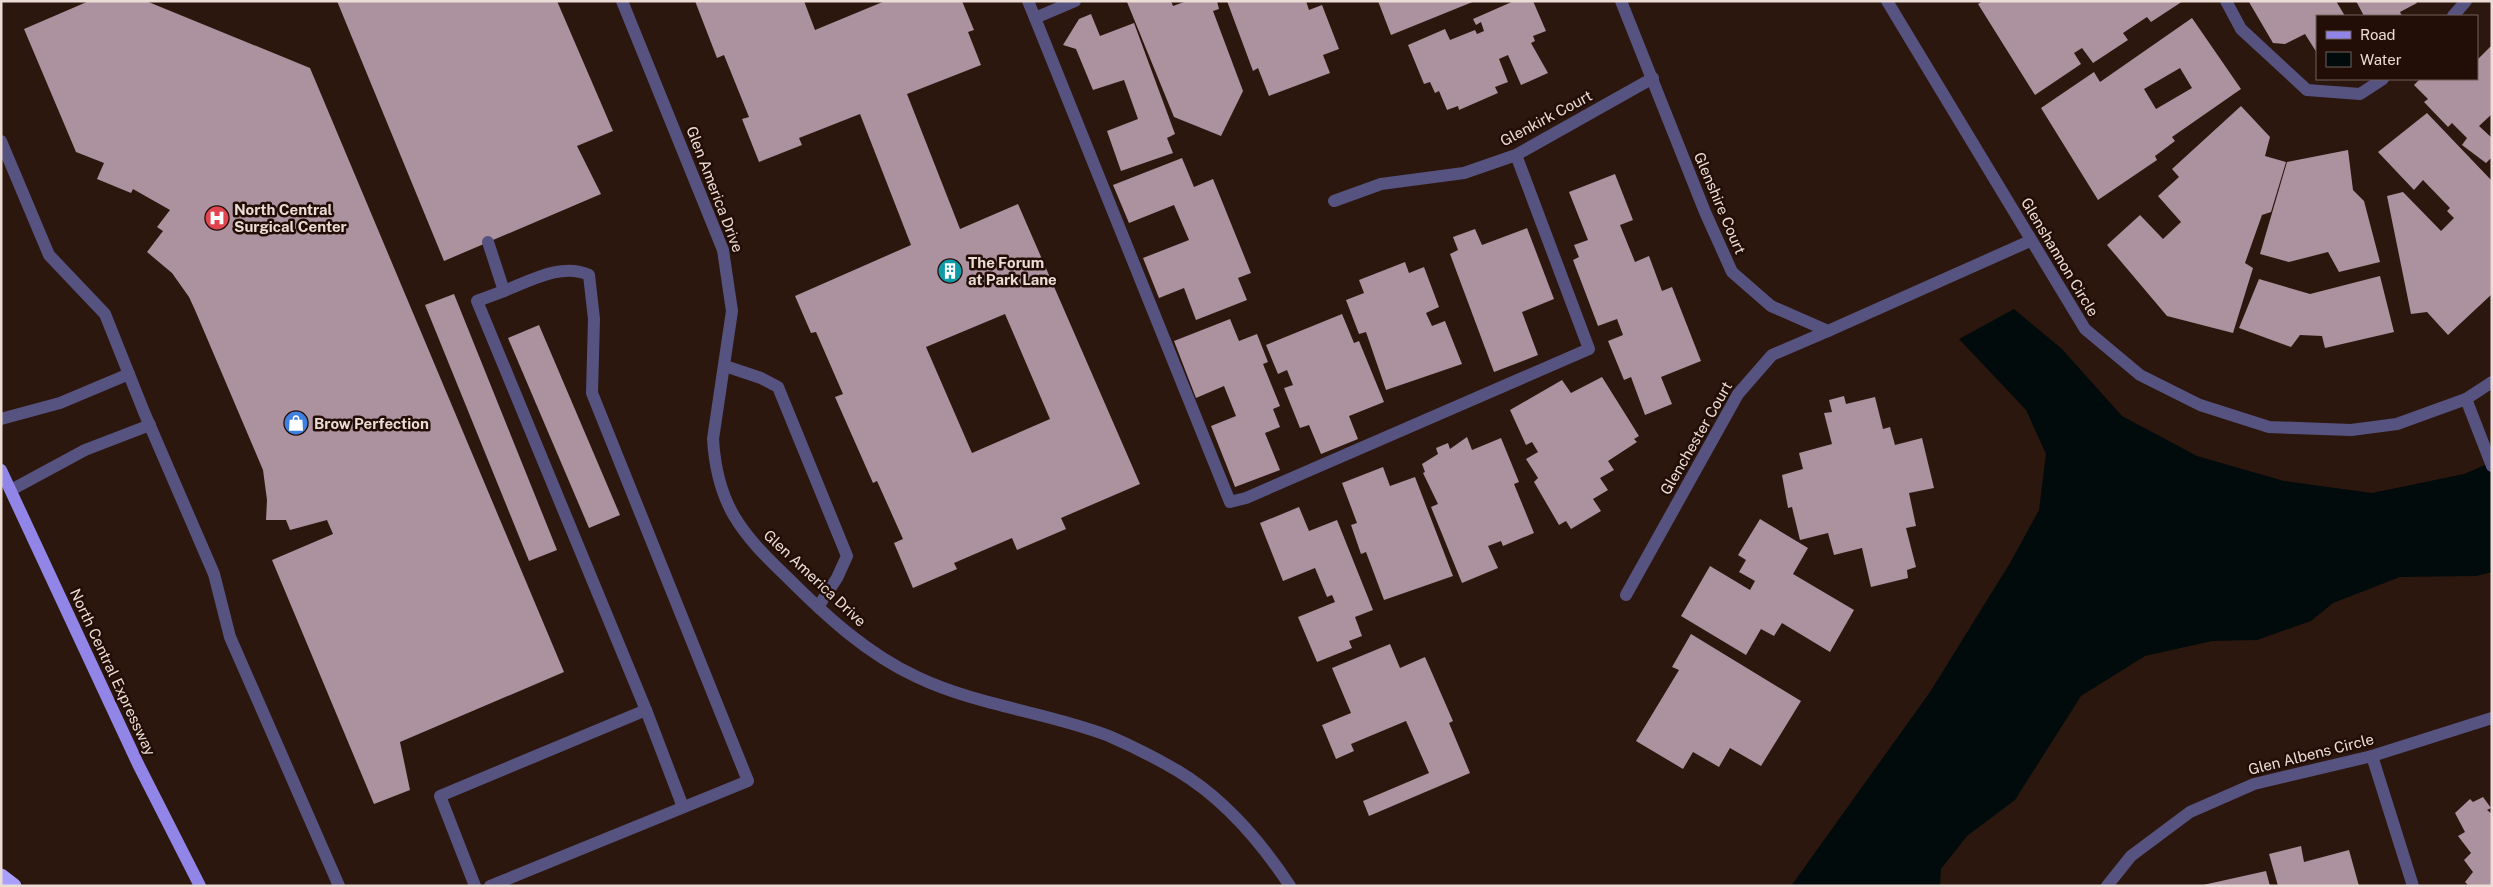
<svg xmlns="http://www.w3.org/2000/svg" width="2493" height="887" font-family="'Public Sans',sans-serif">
<rect width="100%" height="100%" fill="#2c170f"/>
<!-- water -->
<path fill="#010b0c" d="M2014,309L2062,349L2122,416L2197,456L2284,481L2372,493L2464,474L2492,462V572L2476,576L2400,577L2333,603L2311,621L2257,640L2212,641L2145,656L2081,696L2015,800L1967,836L1941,869L1940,886H1791L1930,692L2010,563L2039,510L2046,454L2026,410L1959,339Z"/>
<!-- building -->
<g fill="#ac919e" fill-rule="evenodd">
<path d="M89,1H146L310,68L564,672L400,742L410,790L374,804L272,560L333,534L327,520L290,530L286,520H266L267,500L263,470L195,310L189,297L172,273L147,252L163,231L157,227L170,210L133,189L131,193L97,179L104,163L76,152L24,29Z"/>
<path d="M337,1H557L613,131L577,146L601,194L444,261Z"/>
<path d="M695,1H804L815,30L885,1H962L974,30L968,32L981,65L907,94L960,229L1018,204L1140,484L1061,518L1066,529L1017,550L1012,538L954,563L957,569L913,588L894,543L903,539L877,481L873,483L835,397L843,394L816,332L811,333L795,296L911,245L860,114L799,138L802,145L759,162L742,119L749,117L724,55L717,58ZM1005,314L1050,419L972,453L926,347Z"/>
<path d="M1130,1H1171L1173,6L1187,1H1217L1219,9L1213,11L1243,91L1221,136L1174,117L1127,2Z"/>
<path d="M1227,1H1306L1309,10L1322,5L1339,49L1323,55L1330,73L1269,96L1258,68L1253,71Z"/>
<path d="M1378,1H1475L1391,35Z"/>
<path d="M1514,1H1533L1546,31L1533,36L1535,41L1531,43L1548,73L1521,85L1508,55L1499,59L1508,82L1495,87L1498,93L1459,110L1458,106L1447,110L1439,91L1435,93L1430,82L1424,84L1408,45L1445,29L1450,40L1475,30L1477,34L1484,31L1481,22L1476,25L1473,19Z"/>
<path d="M1983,1H2183L2151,22L2147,17L2123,33L2128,40L2093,63L2082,48L2074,53L2081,64L2035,95L1978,4Z"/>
<path d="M2251,1H2336L2345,16H2317V53L2305,34L2285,44L2273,43L2249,2Z"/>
<path d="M2356,1H2416L2417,3L2400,12L2402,16H2364Z"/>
<path d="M1091,14L1100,36L1134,23L1175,134L1167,138L1173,153L1121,171L1107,131L1138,119L1124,80L1093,90L1076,49L1063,45L1079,19Z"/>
<path d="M2192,18L2241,89L2172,137L2175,141L2155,156L2157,160L2098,200L2041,108L2094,72L2100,82ZM2180,68L2192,88L2156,109L2144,89Z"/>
<path d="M2492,45V114L2479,126L2492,138V157L2486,163L2462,145L2467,138L2452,123L2448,127L2424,102L2428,99L2414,85L2420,79H2477V60Z"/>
<path d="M2241,106L2270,137L2265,156L2286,162L2271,212L2262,215L2245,263L2253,268L2233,333L2167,316L2107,245L2140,215L2163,239L2181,222L2158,196L2179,177L2172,169Z"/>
<path d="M2427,113L2492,181V294L2448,335L2427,312L2411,314L2387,196L2403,192L2441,231L2454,218L2447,211L2450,208L2423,180L2414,190L2378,152Z"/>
<path d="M2348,150L2353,190L2364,201L2380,262L2339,272L2328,252L2289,262L2260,254L2287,162Z"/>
<path d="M1182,158L1194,187L1213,179L1251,273L1238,278L1247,300L1196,320L1184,288L1159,298L1143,258L1189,240L1174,205L1129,223L1113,185Z"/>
<path d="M1615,174L1633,220L1620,225L1635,262L1649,256L1662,291L1672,287L1701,361L1661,377L1672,404L1645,415L1631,377L1624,380L1608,341L1623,335L1617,319L1598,326L1573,260L1579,257L1574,245L1588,240L1569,192Z"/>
<path d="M1527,228L1554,299L1522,312L1538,355L1494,372L1450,254L1458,250L1453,237L1475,229L1482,245Z"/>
<path d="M1405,262L1409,273L1424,267L1439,307L1426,313L1432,326L1445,321L1462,364L1386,390L1366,332L1359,334L1346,300L1364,293L1359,280Z"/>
<path d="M2380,276L2394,332L2325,348L2322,336L2300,335L2291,347L2239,328L2259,279L2310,294Z"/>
<path d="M454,294L557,550L529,561L425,305Z"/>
<path d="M1342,314L1354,343L1359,341L1384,402L1349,416L1358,439L1321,454L1309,425L1300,428L1284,388L1293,385L1287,370L1278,374L1266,345Z"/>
<path d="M1230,319L1239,341L1257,334L1268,362L1263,364L1280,406L1273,409L1280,427L1265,433L1280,470L1235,487L1211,426L1236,416L1224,386L1196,398L1174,341Z"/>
<path d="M539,325L620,515L589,528L508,338Z"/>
<path d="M1602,377L1639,436L1634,439L1637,442L1608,461L1614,470L1600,478L1608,490L1593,499L1601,511L1571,529L1566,521L1559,525L1534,482L1538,478L1526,459L1538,452L1532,442L1526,445L1510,410L1562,380L1571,393Z"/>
<path d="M1844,396L1846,404L1875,397L1883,429L1890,427L1895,445L1922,438L1934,488L1909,493L1916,526L1906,528L1916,567L1907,570L1908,578L1871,587L1862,548L1834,555L1828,533L1800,540L1792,507L1788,508L1782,475L1803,469L1799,453L1832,444L1824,413L1832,412L1829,400Z"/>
<path d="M1467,437L1472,450L1501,438L1519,482L1514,484L1534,533L1503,546L1501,541L1488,546L1498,568L1462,583L1431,507L1438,504L1423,473L1425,472L1422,464L1438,454L1436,448L1448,443L1450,449Z"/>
<path d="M1383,467L1390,486L1415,477L1453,576L1384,600L1366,552L1361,554L1351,525L1357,523L1342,483Z"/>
<path d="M1299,507L1309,531L1337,520L1373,610L1355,617L1362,636L1349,641L1352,648L1317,662L1298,617L1335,602L1332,595L1327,597L1315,568L1283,581L1260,523Z"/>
<path d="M1760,519L1808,548L1793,574L1854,610L1830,652L1782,623L1774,636L1761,629L1746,655L1681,616L1710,566L1750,590L1755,581L1739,572L1746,560L1738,555Z"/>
<path d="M1691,634L1801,701L1761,766L1730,748L1719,767L1693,752L1683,769L1636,741L1679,670L1672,667Z"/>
<path d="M1390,644L1400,668L1425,657L1453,721L1449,723L1470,773L1369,816L1363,801L1429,773L1406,721L1351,744L1354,751L1336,759L1322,725L1351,713L1332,668Z"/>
<path d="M2483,797L2491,808L2487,810L2492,814V886H2469L2465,882L2473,872L2464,860L2471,853L2458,836L2465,832L2455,813L2470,799L2473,802Z"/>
<path d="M2301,846L2304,862L2349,850L2359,886H2278L2269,854Z"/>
<path d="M2266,871L2270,886H2203V885Z"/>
</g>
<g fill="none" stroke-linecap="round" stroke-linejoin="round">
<!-- minor -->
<g stroke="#575381" stroke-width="12">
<path d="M622,1L723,250L732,311L713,439C717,505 741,533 787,577C826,616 867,654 917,677C978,706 1047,712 1109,736C1132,746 1156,758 1178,771C1223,798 1261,842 1290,886"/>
<path d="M1028,1L1035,18L1075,1"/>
<path d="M1621,1L1705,212L1732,272L1771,306L1828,331L2030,241"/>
<path d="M1887,1L2085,329L2140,375L2200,405L2269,427L2351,430L2397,424L2466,399L2492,382"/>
<path d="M2226,1L2241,29L2307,90L2360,94L2383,79"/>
<path d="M2453,16L2466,1"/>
<path d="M1035,18L1230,502L1246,498L1589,349L1516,155"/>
<path d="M1,141L49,255L105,314L144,412L214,574L230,637L339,886"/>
<path d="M1334,201L1381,184L1464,173L1516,155L1653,78"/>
<path d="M488,242L504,291C530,281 562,262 589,275L594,319L592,393L748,781L490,886"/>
<path d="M504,291L477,301L646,710L683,807"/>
<path d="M725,366L761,378L778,387L847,556L837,578L818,607"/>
<path d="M2466,399L2492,466"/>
<path d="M1,419L60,403L129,374"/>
<path d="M11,490L85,450L150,425"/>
<path d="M1626,595L1738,394L1772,355L1828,331"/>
<path d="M2372,756L2413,886"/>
<path d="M475,886L440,796L646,710"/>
<path d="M2107,886L2131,856L2190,812L2254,784L2372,756L2492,718"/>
</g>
<!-- major -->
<path stroke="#9186e7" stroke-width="12" d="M1,470L138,764L200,886"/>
<!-- highway -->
<path stroke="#a9a0fd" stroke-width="15" d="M1,876L14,886"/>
</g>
<!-- icons -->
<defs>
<symbol id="hospital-disc" viewBox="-11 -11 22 22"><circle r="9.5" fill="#e0444e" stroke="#220e06"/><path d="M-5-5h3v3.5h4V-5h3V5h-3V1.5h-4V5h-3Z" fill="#fff"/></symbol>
<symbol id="building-disc" viewBox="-11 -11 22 22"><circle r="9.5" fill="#0f9aa8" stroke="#220e06"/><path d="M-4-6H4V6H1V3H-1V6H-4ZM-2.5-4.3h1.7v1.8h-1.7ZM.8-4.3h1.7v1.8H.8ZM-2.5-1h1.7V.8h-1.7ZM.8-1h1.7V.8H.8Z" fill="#fff"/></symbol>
<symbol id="shop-disc" viewBox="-11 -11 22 22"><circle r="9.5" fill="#3f7fe0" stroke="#220e06"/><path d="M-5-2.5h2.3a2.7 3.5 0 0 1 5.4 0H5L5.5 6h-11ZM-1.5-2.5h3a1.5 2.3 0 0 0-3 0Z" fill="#fff"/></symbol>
</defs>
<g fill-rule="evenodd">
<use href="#hospital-disc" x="203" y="204" width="28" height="28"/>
<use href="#building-disc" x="936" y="257" width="28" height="28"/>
<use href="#shop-disc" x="282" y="409" width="28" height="28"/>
</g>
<g text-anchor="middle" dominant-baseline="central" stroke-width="5" stroke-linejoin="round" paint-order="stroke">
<!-- street labels -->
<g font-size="15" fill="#ebddd6" stroke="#220e06">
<text transform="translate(1546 118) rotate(-28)">Glenkirk Court</text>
<text transform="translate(715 189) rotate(69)">Glen America Drive</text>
<text transform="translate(1720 203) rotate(67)">Glenshire Court</text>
<text transform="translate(2060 257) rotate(59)">Glenshannon Circle</text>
<text transform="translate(1696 438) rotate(-60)">Glenchester Court</text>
<text transform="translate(815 578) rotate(43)">Glen America Drive</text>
<text transform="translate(113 672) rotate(65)">North Central Expressway</text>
<text transform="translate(2311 754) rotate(-14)">Glen Albens Circle</text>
</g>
<!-- poi labels -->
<g font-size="15" font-weight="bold" fill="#ebddd6" stroke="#220e06" text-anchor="start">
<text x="234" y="209">North Central<tspan x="234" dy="17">Surgical Center</tspan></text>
<text x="968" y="262">The Forum<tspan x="968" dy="17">at Park Lane</tspan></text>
<text x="314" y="423">Brow Perfection</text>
</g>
</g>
<!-- border -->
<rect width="2493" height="887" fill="none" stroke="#ebddd6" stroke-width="5"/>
<!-- legend -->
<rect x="2316" y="15" width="162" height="65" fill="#220e06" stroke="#726159"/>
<rect x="2326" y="31" width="25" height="8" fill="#9186e7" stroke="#726159"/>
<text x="2360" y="40" font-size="15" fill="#ebddd6">Road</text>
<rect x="2326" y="52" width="25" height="15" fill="#010b0c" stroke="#726159"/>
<text x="2360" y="65" font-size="15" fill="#ebddd6">Water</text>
</svg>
